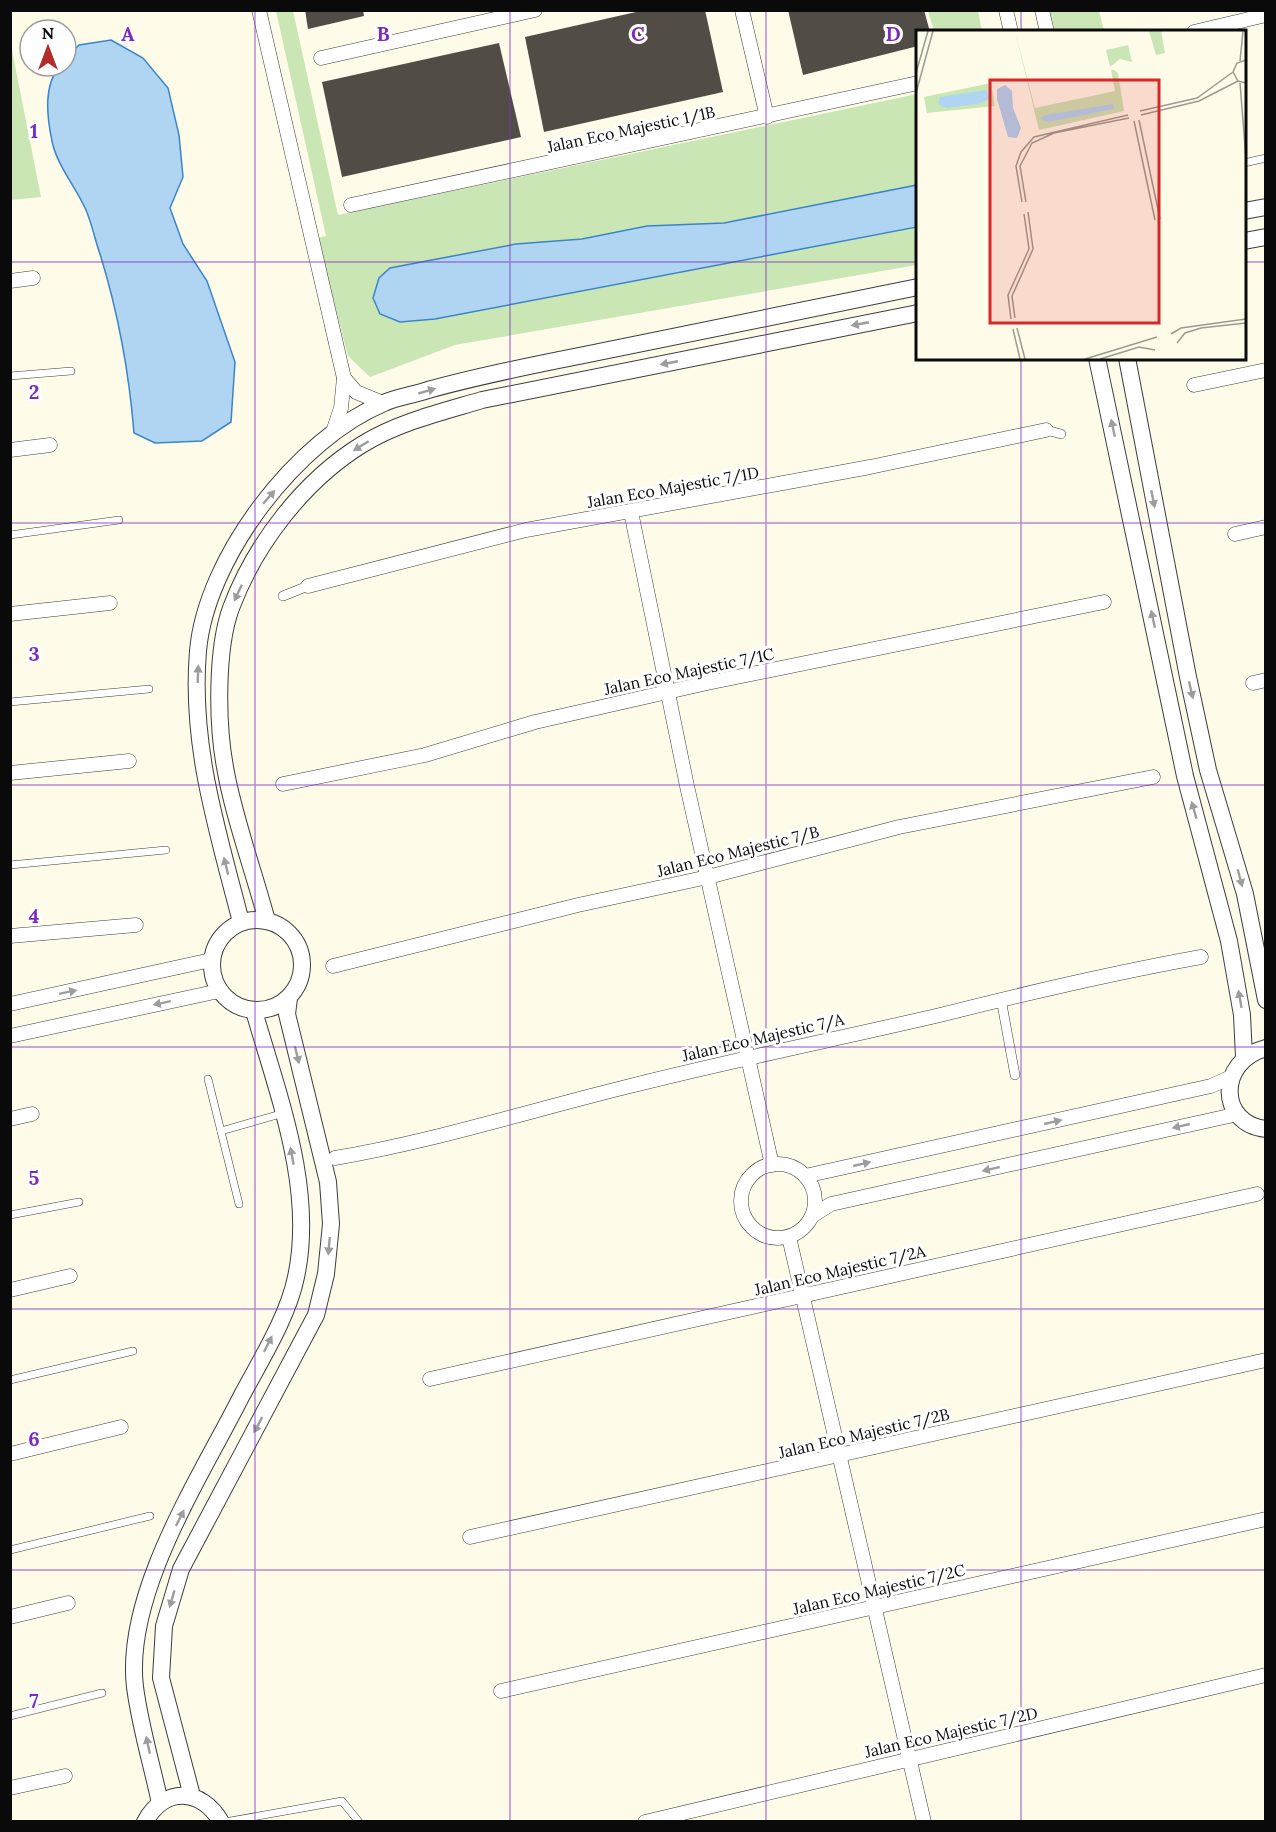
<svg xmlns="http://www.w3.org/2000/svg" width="1276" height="1832" font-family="Lora,serif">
<rect width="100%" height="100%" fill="#fefbe9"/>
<!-- green -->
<g fill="#cbe6b5">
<path d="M276,11H293L338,215L917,94V265L455,345L370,377L348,356L317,238L326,236Z"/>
<path d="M928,11H978L982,31H934Z"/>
<path d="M1050,11H1099L1104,31H1055Z"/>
<path d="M10,40L41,197L11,200H10Z"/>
</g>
<!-- water -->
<g fill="#b0d5f3" stroke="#3b85c6" stroke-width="1.5">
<path d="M111,40L143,58L168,88L179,135L183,177L170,208L183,244L207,281L235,362L231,422L202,441L155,443L134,433C129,372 118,312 100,254C95,240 92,224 86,210C76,187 57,166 52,141C47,117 43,85 60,66H66V59L79,45Z"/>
<path d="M917,185V227L435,319L400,322L380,314L373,298L379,278L390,268L516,244L582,239L647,226L724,223Z"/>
</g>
<!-- building -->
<g fill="#524c47">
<path d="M305,10H363L364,16L308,29Z"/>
<path d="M645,10H705L723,92L544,132L525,37Z"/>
<path d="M788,10H924L930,32H918V46L803,75Z"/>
<path d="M499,43L521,137L342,177L322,82Z"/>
</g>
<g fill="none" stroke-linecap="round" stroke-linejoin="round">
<defs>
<g id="service">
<path d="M1244,163L1266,158"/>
<path d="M10,376L71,371"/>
<path d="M10,535L119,520"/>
<path d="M10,702L149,689"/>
<path d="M10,865L166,850"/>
<path d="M208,1079L239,1204"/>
<path d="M221,1131L284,1113"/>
<path d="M10,1215L79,1202"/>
<path d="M10,1380L133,1351"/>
<path d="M10,1550L150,1516"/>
<path d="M10,1716L102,1693"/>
<path d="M225,1822L342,1801L359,1822"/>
</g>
<g id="pedestrian">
<path d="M1046,430L1061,434"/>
<path d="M283,596L308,586"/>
<path d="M1001,999L1015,1075"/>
</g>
<g id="minor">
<path d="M259,10L344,378L341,408L333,432"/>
<path d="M742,10L767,117"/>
<path d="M1006,10L1011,32"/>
<path d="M1042,10L1047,32"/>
<path d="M1194,32L1266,15"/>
<path d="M321,58L535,10"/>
<path d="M351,205L918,83"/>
<path d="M10,281L33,278"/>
<path d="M344,378L356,392L383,403"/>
<path d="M1194,385L1266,370"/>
<path d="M10,450L50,445"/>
<path d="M631,512L687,786L772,1165"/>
<path d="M1235,534L1266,527"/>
<path d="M308,586L526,530L870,467L1046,430"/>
<path d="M10,614L110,603"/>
<path d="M1253,683L1266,680"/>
<path d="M10,773L129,761"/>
<path d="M283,784L425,755L535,722L707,683L1104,602"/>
<path d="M10,936L136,925"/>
<path d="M333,966L578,905L708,877L899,827L1153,777"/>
<path d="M10,1004L211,960"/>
<path d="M10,1036L219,991"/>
<path d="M10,1119L32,1114"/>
<path d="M335,1158C435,1141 532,1110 630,1086C733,1060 837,1039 940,1015C1027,993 1112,973 1201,957"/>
<circle cx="778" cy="1201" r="37"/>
<path d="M805,1176L1211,1086L1231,1077"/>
<path d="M812,1216L831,1204L1238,1114"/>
<path d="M789,1237L924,1822"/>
<path d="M10,1290L70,1276"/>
<path d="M430,1379L1257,1194"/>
<path d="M10,1454L121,1427"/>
<path d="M470,1537L1266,1360"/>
<path d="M10,1617L68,1603"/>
<path d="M501,1691L1266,1519"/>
<path d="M10,1788L65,1776"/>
<path d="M645,1822L1266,1675"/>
</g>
<g id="tertiary">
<path d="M1244,211L1266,207"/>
<path d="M1244,241L1266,237"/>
<path d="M1097,358L1185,776L1229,941L1242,1015L1244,1057"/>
<path d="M1127,358L1188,677L1208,770L1245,894L1266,1000"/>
<circle cx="257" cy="965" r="45"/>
<path d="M267,921C254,872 233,815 225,767C217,724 216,649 231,608C255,544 304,480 363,444C399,422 442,412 482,400L918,313"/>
<path d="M241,922C218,832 190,746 198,651C206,558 297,439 384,403C397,397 414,395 428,390C478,376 528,366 579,356C692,333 805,310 918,287"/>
<path d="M1266,1048C1217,1061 1218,1124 1266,1129"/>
<path d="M192,1796L161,1678L164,1626L181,1569L316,1315L326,1274L331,1224L328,1182L287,1014L289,998"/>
<path d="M160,1803C152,1765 140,1726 135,1687C124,1594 200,1478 241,1397C260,1361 288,1317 296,1277C315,1189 278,1095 254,1011"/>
<path d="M145,1822C164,1786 202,1788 221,1822"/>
</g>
</defs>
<!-- service casing -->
<use href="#service" stroke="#3d3d3d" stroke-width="8"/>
<!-- pedestrian casing -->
<use href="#pedestrian" stroke="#3d3d3d" stroke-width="10"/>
<!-- minor casing -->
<use href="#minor" stroke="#3d3d3d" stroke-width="15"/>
<!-- tertiary casing -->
<use href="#tertiary" stroke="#3d3d3d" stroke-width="18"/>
<!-- service -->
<use href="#service" stroke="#fff" stroke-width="7"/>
<!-- pedestrian -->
<use href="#pedestrian" stroke="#fff" stroke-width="9"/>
<!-- minor -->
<use href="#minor" stroke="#fff" stroke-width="14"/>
<!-- tertiary -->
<use href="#tertiary" stroke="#fff" stroke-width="16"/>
</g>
<!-- one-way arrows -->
<defs><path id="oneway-solid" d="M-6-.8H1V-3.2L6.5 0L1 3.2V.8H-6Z" transform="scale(1.5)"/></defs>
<g fill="#9d9d9d">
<use href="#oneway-solid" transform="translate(860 324) rotate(169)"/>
<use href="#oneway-solid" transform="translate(669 363) rotate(169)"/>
<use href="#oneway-solid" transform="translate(427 391) rotate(-16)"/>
<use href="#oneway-solid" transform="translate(1113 428) rotate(-102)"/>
<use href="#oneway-solid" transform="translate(361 446) rotate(148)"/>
<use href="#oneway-solid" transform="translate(269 497) rotate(-49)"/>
<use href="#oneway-solid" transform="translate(1153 499) rotate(79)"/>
<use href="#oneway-solid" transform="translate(238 593) rotate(115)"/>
<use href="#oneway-solid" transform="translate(1153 619) rotate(-102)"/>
<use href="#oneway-solid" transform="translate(198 674) rotate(-88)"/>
<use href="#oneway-solid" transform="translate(1191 690) rotate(77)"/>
<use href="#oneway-solid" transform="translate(1194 810) rotate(-106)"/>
<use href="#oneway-solid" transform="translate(226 866) rotate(-104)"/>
<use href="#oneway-solid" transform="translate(1240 878) rotate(75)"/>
<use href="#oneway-solid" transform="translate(68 992) rotate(-12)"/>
<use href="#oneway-solid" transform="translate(1240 999) rotate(-100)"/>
<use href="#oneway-solid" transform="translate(162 1003) rotate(168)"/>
<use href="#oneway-solid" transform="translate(297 1055) rotate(76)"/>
<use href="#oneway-solid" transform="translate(1053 1122) rotate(-13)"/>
<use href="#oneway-solid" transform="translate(1181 1126) rotate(167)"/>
<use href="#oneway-solid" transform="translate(292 1156) rotate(-101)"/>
<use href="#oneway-solid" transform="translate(862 1164) rotate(-13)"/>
<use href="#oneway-solid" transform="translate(991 1169) rotate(167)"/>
<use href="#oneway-solid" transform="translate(329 1246) rotate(95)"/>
<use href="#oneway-solid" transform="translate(268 1344) rotate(-63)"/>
<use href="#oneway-solid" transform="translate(258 1425) rotate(118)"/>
<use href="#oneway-solid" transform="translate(180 1518) rotate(-63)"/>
<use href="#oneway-solid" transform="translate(172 1599) rotate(106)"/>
<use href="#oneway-solid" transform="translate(148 1745) rotate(-102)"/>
</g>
<!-- grid -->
<path fill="none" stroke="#7b2cbf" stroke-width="1.5" stroke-opacity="0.55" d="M255,10V1822M510,10V1822M766,10V1822M1021,10V32M10,262H918M1244,262H1266M1021,358V1822M10,523H1266M10,785H1266M10,1047H1266M10,1309H1266M10,1570H1266"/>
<g text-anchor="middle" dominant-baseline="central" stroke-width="6" stroke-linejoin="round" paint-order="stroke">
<!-- street labels -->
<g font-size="16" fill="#0a0a0a" stroke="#fff">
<text transform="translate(631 129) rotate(-12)">Jalan Eco Majestic 1/1B</text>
<text transform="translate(673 487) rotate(-10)">Jalan Eco Majestic 7/1D</text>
<text transform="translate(689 671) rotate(-12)">Jalan Eco Majestic 7/1C</text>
<text transform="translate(738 851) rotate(-14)">Jalan Eco Majestic 7/B</text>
<text transform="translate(763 1037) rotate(-13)">Jalan Eco Majestic 7/A</text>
<text transform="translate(840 1270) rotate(-13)">Jalan Eco Majestic 7/2A</text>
<text transform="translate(864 1433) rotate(-13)">Jalan Eco Majestic 7/2B</text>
<text transform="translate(879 1589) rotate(-13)">Jalan Eco Majestic 7/2C</text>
<text transform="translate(951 1732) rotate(-13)">Jalan Eco Majestic 7/2D</text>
</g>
</g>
<!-- overview -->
<g transform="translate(916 30)">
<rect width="330" height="330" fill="#fefbe9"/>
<path d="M99,1L119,78L199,61L195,40H198L202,43L208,81L123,100ZM233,1H245L249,23L240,25ZM212,15L216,32L204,29L194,37L190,20ZM75,53L79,76L11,83L8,67Z" fill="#cbe6b5"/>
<path d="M89,55L96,61L97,78L105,98L101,108L92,107L81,69V59ZM71,60L74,69L61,74L30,78L22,74L24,67ZM197,74L198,79L132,92L124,89L129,85Z" fill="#b0d5f3"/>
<path fill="none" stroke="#9c9b90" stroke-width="1.5" d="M330,30L321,33L317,42L322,51L330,53M324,31L327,1M0,43L12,1M324,53L330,129M0,63L17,1M224,81L281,68L317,42M225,85L283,71L322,51M223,90L244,189M218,91L239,190M106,172L100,136L105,122L118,107L212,85M110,172L104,136L116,113L138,103L213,88M99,288L96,266L117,219L112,182M95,289L92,265L113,219L108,184M101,298L109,329M97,299L104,329M255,304L265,298L330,289M261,313L269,303L285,298L330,293M169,329L241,307M184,329L223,317L239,320"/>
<path fill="#d62828" fill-opacity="0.15" stroke="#d62828" stroke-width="3" d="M74,50H243V293H74Z"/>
<rect width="330" height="330" fill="none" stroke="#0a0a0a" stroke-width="3"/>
</g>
<g font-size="20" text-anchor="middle" font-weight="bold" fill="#7b2cbf" stroke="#fff" stroke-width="6" stroke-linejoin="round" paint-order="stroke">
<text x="128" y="41">A</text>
<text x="383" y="41">B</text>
<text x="638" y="41">C</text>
<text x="893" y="41">D</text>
<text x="34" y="138">1</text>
<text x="34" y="399">2</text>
<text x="34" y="661">3</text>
<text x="34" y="923">4</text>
<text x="34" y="1185">5</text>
<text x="34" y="1446">6</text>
<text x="34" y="1708">7</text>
</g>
<!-- border -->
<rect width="1276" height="1832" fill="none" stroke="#0a0a0a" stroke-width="24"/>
<!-- north arrow -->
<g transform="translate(48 48)"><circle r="28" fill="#ffffff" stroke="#9d9d9d" stroke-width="1.5"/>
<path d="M0-4.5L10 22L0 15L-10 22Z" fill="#b22c2a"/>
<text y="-9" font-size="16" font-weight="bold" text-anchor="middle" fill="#0a0a0a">N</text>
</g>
</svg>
